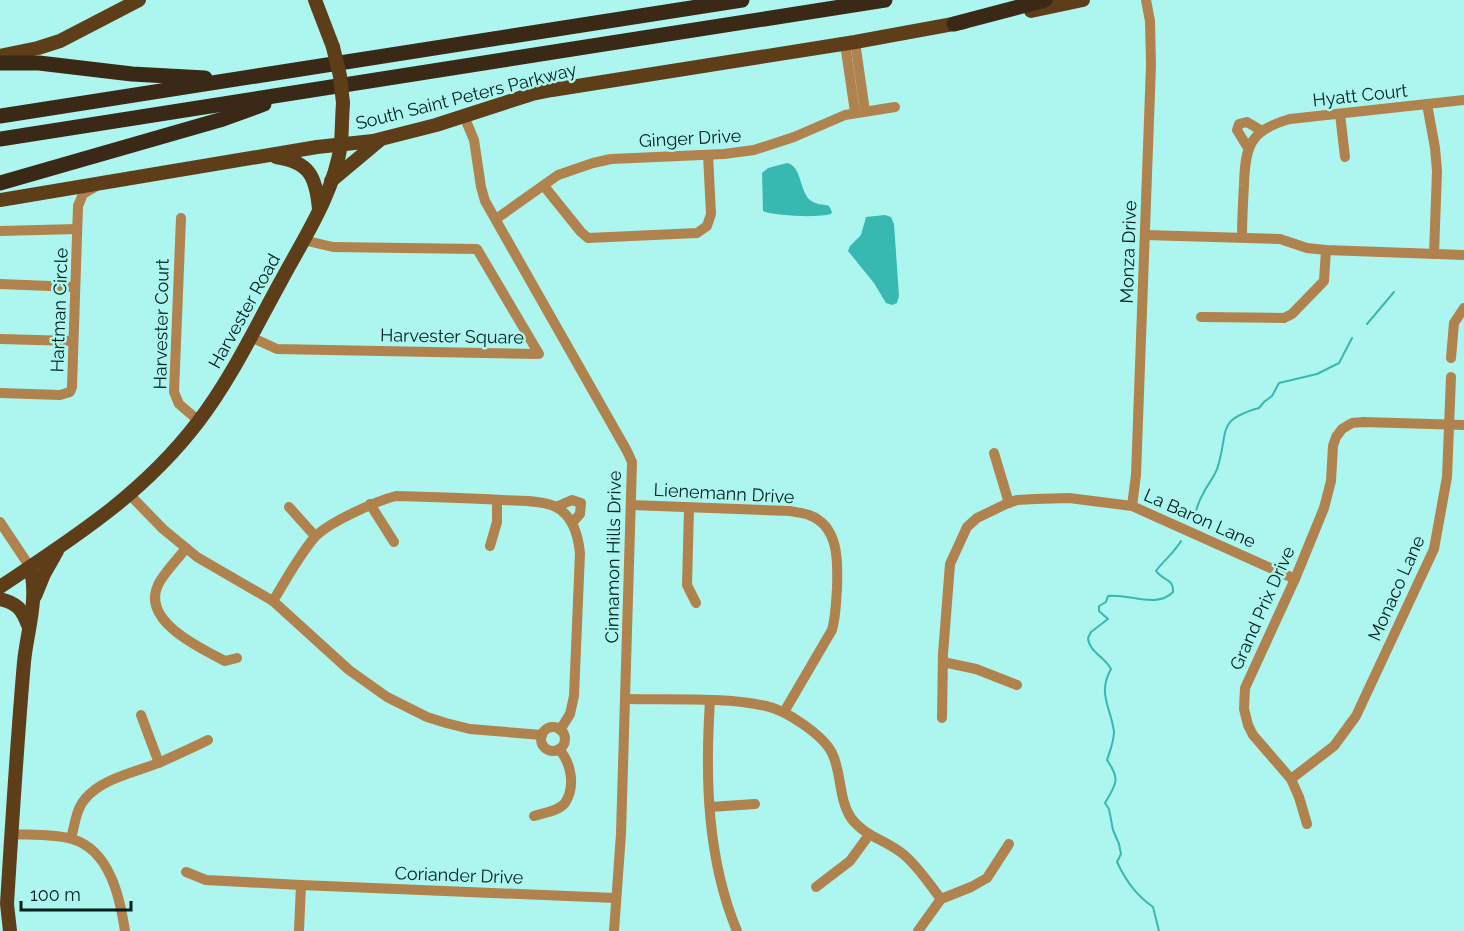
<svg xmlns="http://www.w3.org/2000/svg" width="1464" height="931" font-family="Raleway,sans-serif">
<rect width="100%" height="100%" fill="#acf6ef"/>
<!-- water -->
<g fill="#37b9b1">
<path d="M787,163C802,166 799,191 810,200C816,205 823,204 829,206L832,212L831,214C818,218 775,216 763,211L762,173L768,168Z"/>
<path d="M885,215L891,217L894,224L899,296L897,303L892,305L886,303L874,283L848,251L850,246L861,235L866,217Z"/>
</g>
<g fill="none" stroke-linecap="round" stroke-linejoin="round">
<!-- stream -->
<g stroke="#37b9b1" stroke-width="2">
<path d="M1367,324L1394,292"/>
<path d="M1193,520C1196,511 1198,502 1203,494C1207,485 1216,475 1218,466C1229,430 1216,420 1259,408L1264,402L1272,396L1279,383L1317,374L1339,363L1352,338"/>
<path d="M1159,931L1153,907C1136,895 1126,881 1117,862L1121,854L1119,844L1113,830L1109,809L1105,803C1116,784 1121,780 1107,760C1110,751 1114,741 1114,732C1111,707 1097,694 1111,669C1105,657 1089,652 1088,638L1091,632L1108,619L1099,611V606L1106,602L1108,596C1128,593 1157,609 1173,592C1174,578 1163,581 1156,571C1164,560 1174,553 1181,541"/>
</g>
<!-- minor -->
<g stroke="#b0824e" stroke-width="10">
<path d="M855,42L865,111"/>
<path d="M845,44L855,112"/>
<path d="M1427,104L1435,148L1437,171L1434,254"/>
<path d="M1340,114L1345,157"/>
<path d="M464,116L474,140L481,187L485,201L627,451L632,462L621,834L614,931"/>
<path d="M1248,148L1237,130L1239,124L1247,122L1262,131"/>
<path d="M544,186L581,232L588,238L697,233L707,226L711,214L708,155"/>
<path d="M181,218L174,392L179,404L199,421"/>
<path d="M496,219L558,175L593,163L611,159L724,154L754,150L794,137L845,115L895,107"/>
<path d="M0,231L77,229"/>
<path d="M1145,235L1280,239L1307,248L1326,250L1464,255"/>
<path d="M1242,237C1242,220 1243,202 1244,185C1245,146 1250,130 1290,119L1464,100"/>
<path d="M0,284L75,287"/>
<path d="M1201,317L1284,318L1292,314L1324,281L1326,250"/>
<path d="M251,337L277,349L539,354L477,249L333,247L303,240"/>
<path d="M0,339L73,341"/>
<path d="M1451,358L1454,323L1464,308"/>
<path d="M0,393L60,395L70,392L72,387L78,206L83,194L95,187"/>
<path d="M994,453L1009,503"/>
<path d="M130,495L163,529L197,557L273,601L349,670L387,697L427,717L446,723L470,729L542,735"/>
<path d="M370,504L394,542"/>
<path d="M631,505L790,511C796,512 803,513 809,515C839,526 838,561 837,588C836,602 836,616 832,630L784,712"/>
<path d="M1132,506L1136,475L1151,65L1150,21L1146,0"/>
<path d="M289,507L315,536"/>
<path d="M556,507L572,500L581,503L580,514L573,522"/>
<path d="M689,508L687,585L696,603"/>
<path d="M0,522L30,567"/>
<path d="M490,546L497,522V500"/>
<path d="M186,548C178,559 163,574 158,585C141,621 200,648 225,661L237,658"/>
<path d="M273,601C286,580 298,557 314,538C327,523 376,501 396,496C432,497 468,498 503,500C520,501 539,500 554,506C573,515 578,535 580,553L574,696L570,714L560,730"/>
<path d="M943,662L976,669L1017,685"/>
<path d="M626,699C669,700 725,697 766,706C786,710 823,735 832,753C842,773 838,798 851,818C864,836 886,840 903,854C918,866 929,884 941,899"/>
<path d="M710,701C705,778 707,859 737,931"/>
<path d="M141,715L159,763"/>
<path d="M942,718L943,654L950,564L967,527L977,518L1006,504L1017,500L1035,499L1069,498L1132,506L1295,579"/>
<circle cx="553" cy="739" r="12"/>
<path d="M1291,779L1334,746L1356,716L1434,549L1447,477L1451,377"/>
<path d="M710,807L755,804"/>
<path d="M534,816C543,813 559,811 565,803C576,786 571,763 559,749"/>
<path d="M1307,824L1299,797L1291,779L1253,735L1248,725L1244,709L1245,688L1295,579L1324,508L1331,481L1333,446L1336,437L1342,429L1352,423L1363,422L1464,425"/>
<path d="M11,834C28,835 57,834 72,839C110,850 120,898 125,931"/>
<path d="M71,838C75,825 76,809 85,799C102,778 137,772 161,762C176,755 192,748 208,740"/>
<path d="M186,872L206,880L301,885L615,898"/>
<path d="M816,887L850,861L869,835"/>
<path d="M299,931L301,885"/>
<path d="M918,931L941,899L971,887L987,878L1009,844"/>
</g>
<!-- major -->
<g stroke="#5d3e19" stroke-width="14">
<path d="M315,0L333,47"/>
<path d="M1031,11L1083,0"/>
<path d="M0,56L38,48L60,41L139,0"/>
<path d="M276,157C310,162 316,177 319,209"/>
<path d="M331,181L380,140"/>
<path d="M0,200L317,147L373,141L436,125L532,94L552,90L855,42L964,22"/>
<path d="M0,587C75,537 143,494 198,422C231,379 255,328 281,281C304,238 334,194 341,144C342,130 342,116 343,103"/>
<path d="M35,596L44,574L57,551"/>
<path d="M0,599C17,603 22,609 28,625"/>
<path d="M10,931L7,904C12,823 17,743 24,662C27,631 39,598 30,567"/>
</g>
<!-- highway -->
<g stroke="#3a2916" stroke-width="15">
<path d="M954,24L1045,0"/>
<path d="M0,63H39L132,74L205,78"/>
<path d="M0,116L742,0"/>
<path d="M0,139L885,0"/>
<path d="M0,183L223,119L264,104"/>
</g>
<!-- major-bridge -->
<path stroke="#5d3e19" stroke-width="14" d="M333,47L340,76L343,103"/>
</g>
<g text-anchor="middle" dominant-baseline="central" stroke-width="5" stroke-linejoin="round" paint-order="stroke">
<!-- street labels -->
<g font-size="18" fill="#001f1d" stroke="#acf6ef">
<text transform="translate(1360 95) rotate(-6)">Hyatt Court</text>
<text transform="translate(466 96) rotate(-14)">South Saint Peters Parkway</text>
<text transform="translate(690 138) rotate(-3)">Ginger Drive</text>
<text transform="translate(1128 252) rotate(-88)">Monza Drive</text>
<text transform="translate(59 310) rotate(-88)">Hartman Circle</text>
<text transform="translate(244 311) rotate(-61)">Harvester Road</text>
<text transform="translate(161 324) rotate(-89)">Harvester Court</text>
<text transform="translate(452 336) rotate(1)">Harvester Square</text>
<text transform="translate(724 493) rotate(3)">Lienemann Drive</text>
<text transform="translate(1200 518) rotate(24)">La Baron Lane</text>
<text transform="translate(613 557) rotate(-89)">Cinnamon Hills Drive</text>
<text transform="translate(1396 588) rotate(-66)">Monaco Lane</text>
<text transform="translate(1262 608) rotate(-66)">Grand Prix Drive</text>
<text transform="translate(459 875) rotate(2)">Coriander Drive</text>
</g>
</g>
<!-- scale -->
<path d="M21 901v9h110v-9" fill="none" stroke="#001f1d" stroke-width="3"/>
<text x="30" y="901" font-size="18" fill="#001f1d" stroke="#acf6ef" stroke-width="4.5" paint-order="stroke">100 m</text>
</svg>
